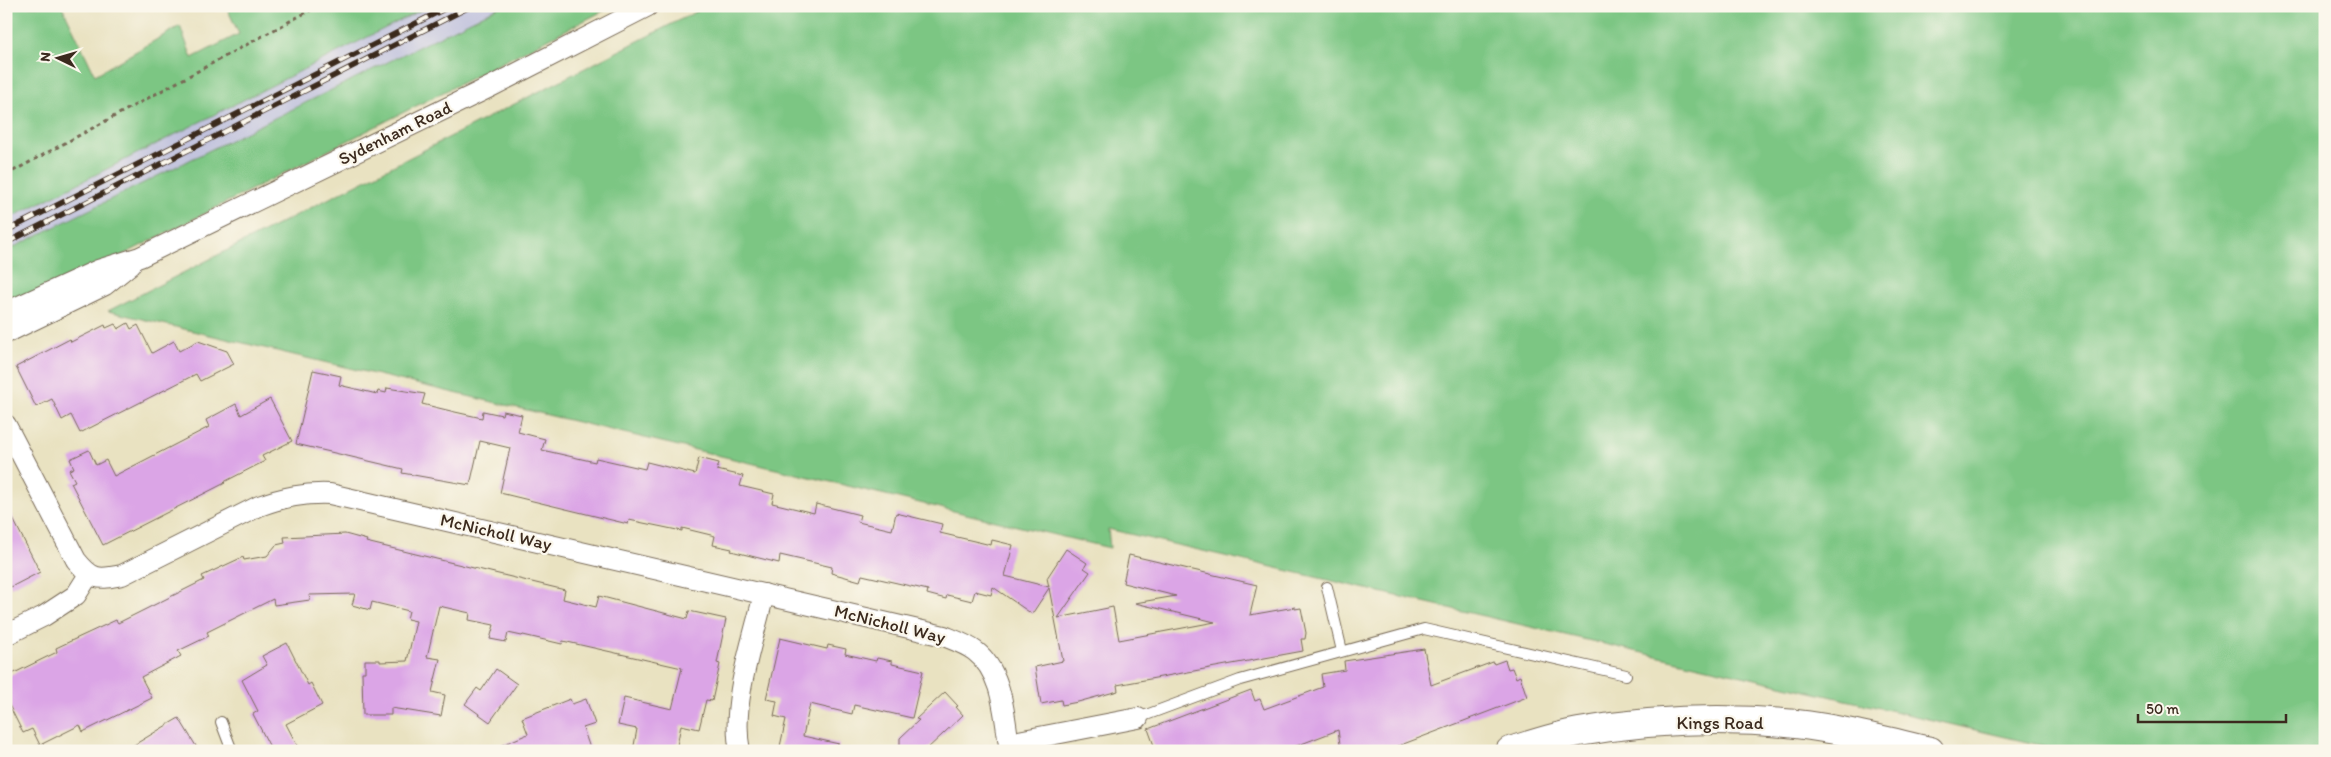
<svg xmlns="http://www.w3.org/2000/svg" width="2331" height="757" font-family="Itim,sans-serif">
<rect width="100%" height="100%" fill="#fbf7ec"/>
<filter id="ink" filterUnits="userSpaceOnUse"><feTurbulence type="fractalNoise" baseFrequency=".02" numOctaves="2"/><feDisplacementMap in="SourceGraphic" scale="10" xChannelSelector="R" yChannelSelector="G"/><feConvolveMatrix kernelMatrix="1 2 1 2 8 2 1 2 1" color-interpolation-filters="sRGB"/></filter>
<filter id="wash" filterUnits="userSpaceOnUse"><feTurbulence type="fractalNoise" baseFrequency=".0096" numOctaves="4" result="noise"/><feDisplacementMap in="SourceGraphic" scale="20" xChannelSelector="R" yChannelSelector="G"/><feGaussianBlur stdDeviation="1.12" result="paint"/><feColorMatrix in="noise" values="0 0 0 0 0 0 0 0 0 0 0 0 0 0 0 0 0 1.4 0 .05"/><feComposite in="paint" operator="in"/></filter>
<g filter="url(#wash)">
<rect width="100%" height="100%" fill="#e9e2c1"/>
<!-- industrial -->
<path fill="#c1c2dd" d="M429,6H501L6,251V220Z"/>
<!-- green -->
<g fill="#7cc683" stroke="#5c7850">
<path d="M6,6H62L95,75L180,26L192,58L239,34L226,6H429L6,220Z"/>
<path d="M501,6H613L93,270L6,308V251Z"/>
<path d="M707,6H2325V751H2066L1108,529L1110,548L108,311Z"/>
</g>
<g id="blocks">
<!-- building -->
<g fill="#dba5e6">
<path d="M128,323L131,329L138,325L152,353L174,341L179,351L198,341L227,351L234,364L200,381L196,374L80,433L71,415L62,420L52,399L36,407L16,367L70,339L71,342L105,325L106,328L115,324L118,329Z"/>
<path d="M313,370L341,376L339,385L377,394L378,391L386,393L387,388L425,394L422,404L455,412L482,418L483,411L502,415L503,411L522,415L518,432L545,439L542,450L595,462L596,458L645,469L647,462L695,474L699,458L719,463L717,470L743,476L740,486L774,494L772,503L814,513L816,504L860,515L858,522L892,530L896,513L942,524L940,533L991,545L992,540L1013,545L1005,576L1049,587L1047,578L1066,549L1087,563L1084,568L1090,572L1058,618L1113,607L1119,640L1215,622L1135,603L1176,596L1123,583L1129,555L1257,585L1250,615L1295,607V609L1301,608L1306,633L1305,639H1301L1303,651L1117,685L1118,691L1078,702L1062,705L1061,700L1041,704L1035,667L1063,661L1049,588L1032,614L993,587L991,595L975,591L972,601L947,595L946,599L927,594L928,590L862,575L860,581L831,573L832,567L780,555L779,563L731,551L732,549L713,545L715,536L682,528V531L629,520L628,524L537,502L500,493L510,448L480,441L470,485L402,473L403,469L296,444Z"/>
<path d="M270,399L292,441L262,456L265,461L224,482L225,483L103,545L71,483L75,481L69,470L74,468L70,459L89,450L96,465L106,460L114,476L209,427L206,420L236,404L241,415Z"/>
<path d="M6,505L40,572L11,587L6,577Z"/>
<path d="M345,534L367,540L366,542L565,590L563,599L596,607L599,596L687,619L689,611L726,619L717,663L720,664L712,701L706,700L699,729L681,725L676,751H633L637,729L618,725L624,698L672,709L682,668L563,641L562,644L523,635L522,636L508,633L506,642L490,639L494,625L469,620L470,613L439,606L427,657L440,659L432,692L445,695L441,716L391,708V715H363L362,672H365V660H380V662L407,661L416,621L407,619L409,611L372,602L370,610L352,605L355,594L309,595L310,600L274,605L273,599L207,632L209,636L178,651L181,656L141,677L152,698L83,732L80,725L40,745L32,729L23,733L6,699V677L57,652L56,648L73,640L116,620L118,623L204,580L202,576L243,557L244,560L267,556L276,545L285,543L284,537Z"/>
<path d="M780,638L827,649L828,645L846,649L845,654L876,661L877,658L892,661V664L923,671L912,718L854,705L852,714L810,704L803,736L839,744L838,751H779L786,719L774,716L777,701L766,699Z"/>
<path d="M287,643L308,685L311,683L322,705L286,724L300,751H272L253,714L258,711L242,680L267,665L262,656Z"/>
<path d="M1424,649L1431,685L1493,662L1494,664L1505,660L1508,669L1512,668L1516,678L1520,676L1527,697L1385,751H1341L1338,730L1283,751H1156L1148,729L1251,690L1255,701L1260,699L1264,709L1323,687L1321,674L1345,670L1344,661Z"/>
<path d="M496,669L517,684L490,722L465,704L477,688L481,691Z"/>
<path d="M945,692L958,706L956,707L963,715L925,751H900V738L919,720L916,719Z"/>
<path d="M570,699L572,704L586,699L595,724L583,728L591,751H488L528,734L522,718Z"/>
<path d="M179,718L199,751H124L167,725Z"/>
</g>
</g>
</g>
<g filter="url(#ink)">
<use href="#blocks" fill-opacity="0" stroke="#786a57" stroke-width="1"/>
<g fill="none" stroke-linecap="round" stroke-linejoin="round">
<defs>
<g id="lane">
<path d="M1327,587L1342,651"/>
<path d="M1138,718L1240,680L1424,629L1626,675"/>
<path d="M221,722L232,751"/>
</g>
<g id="street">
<path d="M6,312L98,270L140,257L492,86L648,6"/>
<path d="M6,333L105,285L131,264"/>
<path d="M6,425L76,560C92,580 98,580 122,575L259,506C284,497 304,493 330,494L944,636C954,640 966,644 975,651C1004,673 1004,718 1010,751"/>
<path d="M6,635L44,616L76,595L88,576"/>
<path d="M1009,743L1138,718"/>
<path d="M740,751C730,705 753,641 764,594"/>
</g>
<path id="primary" d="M1510,751C1533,744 1556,736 1579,732C1649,720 1725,717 1796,724C1841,729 1886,741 1930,751"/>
</defs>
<!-- lane casing -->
<use href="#lane" stroke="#786a57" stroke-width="12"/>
<!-- street casing -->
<use href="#street" stroke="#786a57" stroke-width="22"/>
<!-- primary casing -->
<use href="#primary" stroke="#786a57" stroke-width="30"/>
<!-- path -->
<path stroke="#786a57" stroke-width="3" stroke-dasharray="4 4" stroke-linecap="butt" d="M6,175L318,6"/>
<!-- lane -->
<use href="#lane" stroke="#fff" stroke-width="10"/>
<!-- street -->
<use href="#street" stroke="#fff" stroke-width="20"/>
<!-- primary -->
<use href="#primary" stroke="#fff" stroke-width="28"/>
<defs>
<g id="rail">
<path d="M6,231L450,6"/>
<path d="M6,243L471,6"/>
</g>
</defs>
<!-- rail casing -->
<use href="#rail" stroke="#3b2a1e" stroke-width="5.5"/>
<!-- rail -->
<use href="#rail" stroke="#fbf7ec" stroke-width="4" stroke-dasharray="11" stroke-linecap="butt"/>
</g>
</g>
<g text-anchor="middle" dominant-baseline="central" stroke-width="4.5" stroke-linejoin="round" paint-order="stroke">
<!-- street labels -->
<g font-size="18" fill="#3b2a1e" stroke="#fbf7ec">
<text transform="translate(395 133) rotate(-26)">Sydenham Road</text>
<text transform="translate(496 532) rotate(13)">McNicholl Way</text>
<text transform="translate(890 624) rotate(14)">McNicholl Way</text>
<text x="1720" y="723">Kings Road</text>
</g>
</g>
<!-- margin -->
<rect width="2331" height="757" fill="none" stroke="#fbf7ec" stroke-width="25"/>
<!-- north arrow -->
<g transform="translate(58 58) rotate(275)" stroke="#fbf7ec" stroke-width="4" paint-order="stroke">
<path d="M0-4L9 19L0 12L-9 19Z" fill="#3b2a1e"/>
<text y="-8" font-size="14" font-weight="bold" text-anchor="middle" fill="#3b2a1e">N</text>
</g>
<!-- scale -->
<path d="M2138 714v8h148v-8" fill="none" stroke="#3b2a1e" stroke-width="2.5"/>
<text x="2146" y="714" font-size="15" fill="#3b2a1e" stroke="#fbf7ec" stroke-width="4" paint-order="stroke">50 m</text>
</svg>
